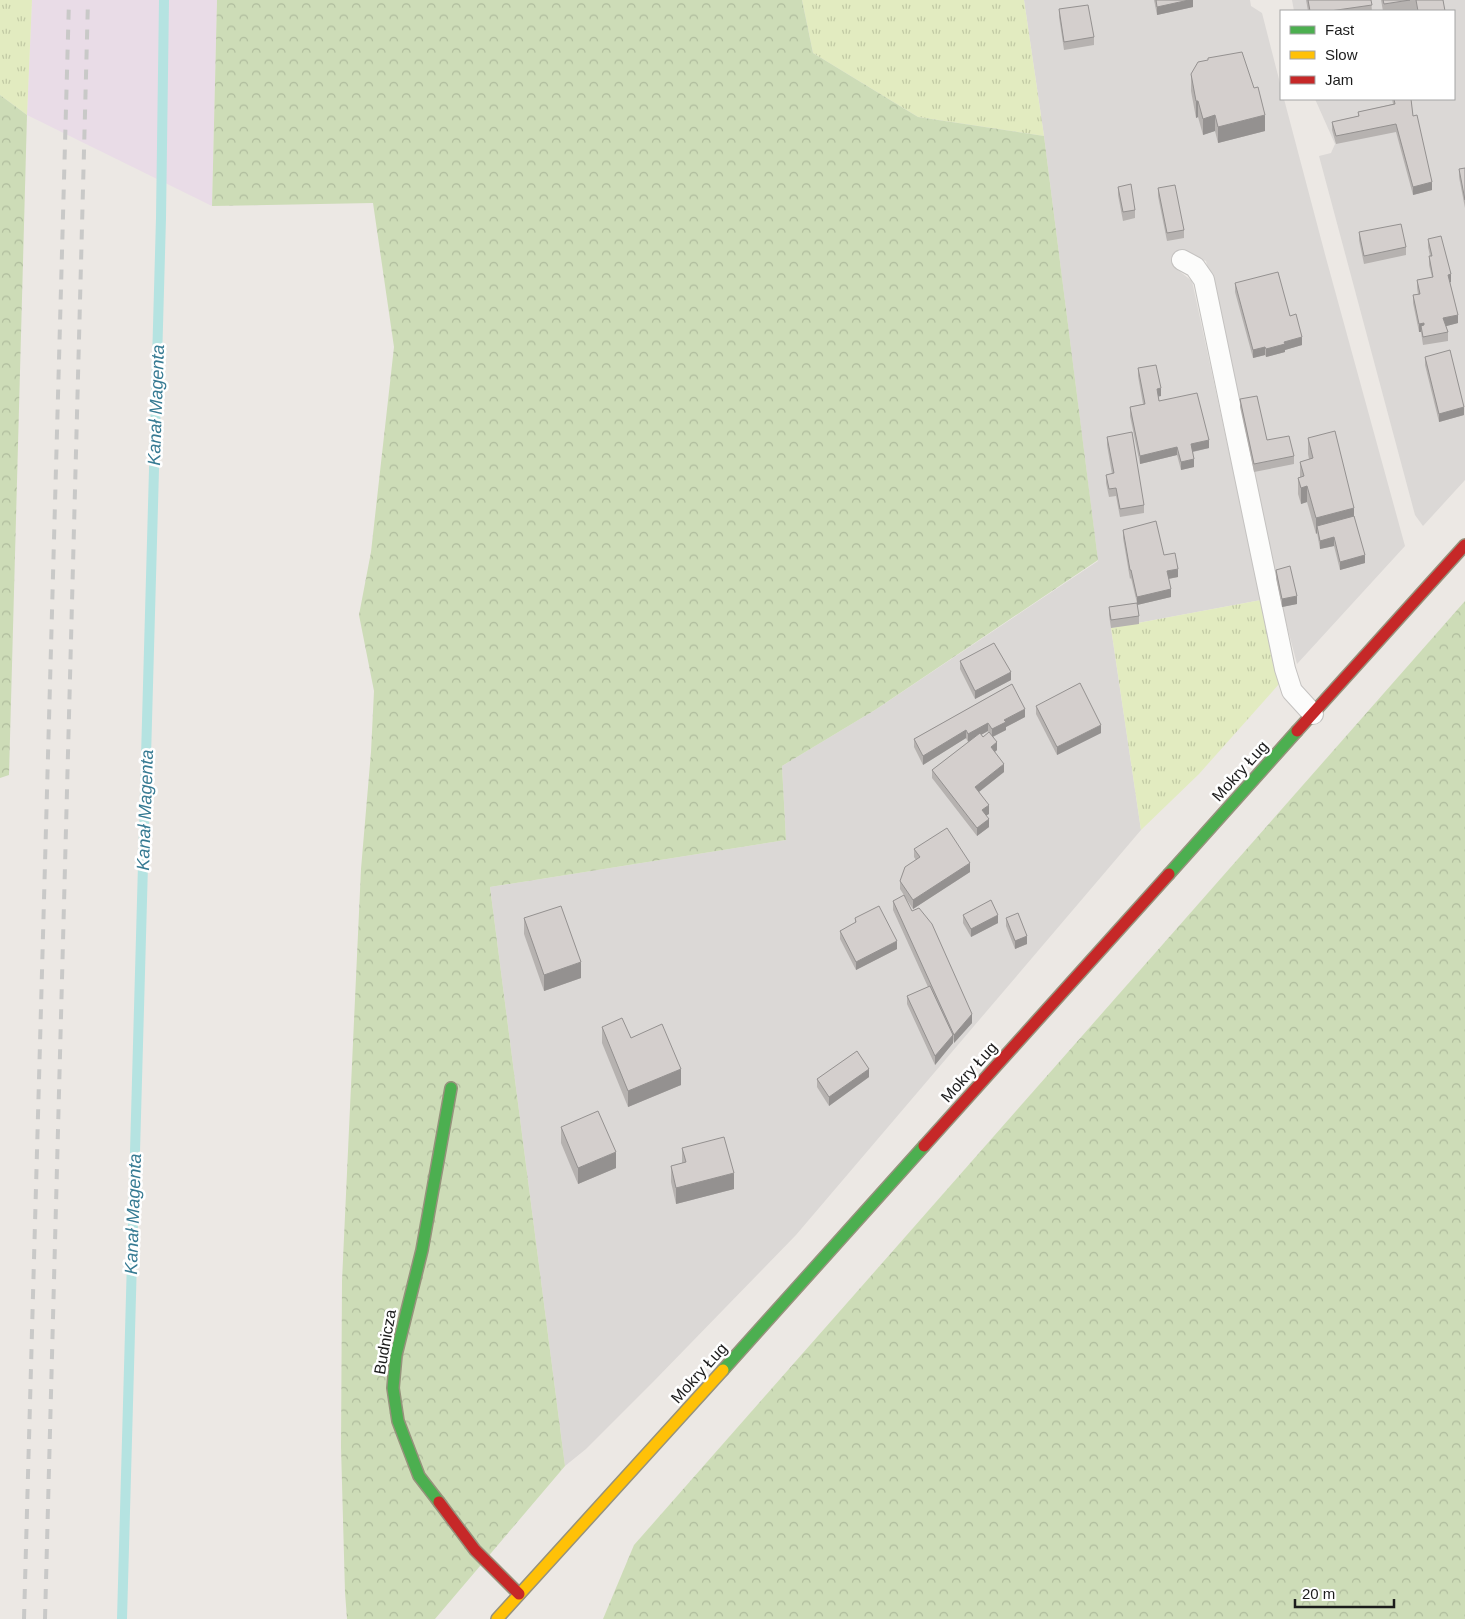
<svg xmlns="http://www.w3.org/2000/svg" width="1465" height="1619" font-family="Helvetica,sans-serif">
<defs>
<pattern id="grass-tufts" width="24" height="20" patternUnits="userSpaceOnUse" patternTransform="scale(1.25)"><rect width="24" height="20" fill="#e2ebc0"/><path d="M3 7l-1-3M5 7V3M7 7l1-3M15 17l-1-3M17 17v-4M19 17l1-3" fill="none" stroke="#c1c9a4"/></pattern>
<pattern id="forest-crowns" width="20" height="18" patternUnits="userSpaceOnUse" patternTransform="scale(1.25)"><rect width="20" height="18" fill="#cddcb7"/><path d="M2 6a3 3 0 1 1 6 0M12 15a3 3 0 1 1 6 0" fill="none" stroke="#afbc9d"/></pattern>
</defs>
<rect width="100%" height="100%" fill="#ece8e4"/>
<!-- residential -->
<g fill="#dbd8d6">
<path d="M1024,0H1250L1251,6L1262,13L1281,87V99H1284L1326,258L1405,546L1297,664L1282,607L1240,407L1206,261L1189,254L1182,260L1178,270L1192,281L1261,600L1111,628L1141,830L796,1235L654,1381L586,1449L565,1466L490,887L786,840L782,766L875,710L1098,561L1044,136Z"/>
<path d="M1292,0H1465V480L1423,526L1415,515L1319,156L1331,153L1335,144L1315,99H1454V11H1294Z"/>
</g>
<!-- railway -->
<path fill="#e9dce7" d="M32,0H217L212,206L27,115Z"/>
<!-- grass -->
<g fill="url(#grass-tufts)">
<path d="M0,0H32L27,115L0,95Z"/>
<path d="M802,0H1024L1044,136L918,117L813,53Z"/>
<path d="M1261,600L1279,684L1199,774L1141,830L1111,628Z"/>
</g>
<!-- forest -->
<g fill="url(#forest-crowns)">
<path d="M217,0H802L813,53L918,117L1044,136L1098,560L875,710L782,766L786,840L490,887L565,1466L435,1619H347L345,1592L341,1447L342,1281L361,869L371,752L374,691L359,615L371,552L394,347L373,203L212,206Z"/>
<path d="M0,95L27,115L9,775L0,778Z"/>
<path d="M1465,601V1619H603L634,1545Z"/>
</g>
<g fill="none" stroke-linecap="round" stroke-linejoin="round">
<!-- stream -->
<path stroke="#b5e3e1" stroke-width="10" d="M122,1619L161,218L164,0"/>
<defs>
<path id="lane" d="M1182,260L1195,267L1204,280L1285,669L1292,691L1313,714"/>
<g id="fast">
<path d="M1169,874L1297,731"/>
<path d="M723,1370L924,1146"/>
<path d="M439,1502L419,1476L398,1421L393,1388L396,1355L422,1250L451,1088"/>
</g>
<path id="slow" d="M497,1619L723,1370"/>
<g id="jam">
<path d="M1297,731L1465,545"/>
<path d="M924,1146L1169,874"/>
<path d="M439,1502L475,1550L519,1594"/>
</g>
</defs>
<!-- lane casing -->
<use href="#lane" stroke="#c4c2c0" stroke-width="22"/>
<!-- fast casing -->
<use href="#fast" stroke="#96927c" stroke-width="14"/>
<!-- slow casing -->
<use href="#slow" stroke="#96927c" stroke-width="14"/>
<!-- jam casing -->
<use href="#jam" stroke="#96927c" stroke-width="14"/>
<!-- lane -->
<use href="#lane" stroke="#fcfcfb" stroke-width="20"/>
<!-- fast -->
<use href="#fast" stroke="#4caf50" stroke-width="11"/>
<!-- slow -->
<use href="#slow" stroke="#ffc107" stroke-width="11"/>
<!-- jam -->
<use href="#jam" stroke="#c62828" stroke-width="11"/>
<!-- rail -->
<g stroke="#c9c9c8" stroke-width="4" stroke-dasharray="10 10" stroke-linecap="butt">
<path d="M24,1619L69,0"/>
<path d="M45,1619L88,0"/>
</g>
</g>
<!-- wall -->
<g fill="#b6b2b0" fill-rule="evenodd">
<path d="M1154,0H1193V7L1157,15Z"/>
<path d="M1306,0H1371L1372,11H1308Z"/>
<path d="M1381,0H1443L1445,11H1383Z"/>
<path d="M1059,9L1094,37V45L1064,50L1059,17Z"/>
<path d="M1191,74L1265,131L1218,143L1215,131L1203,135L1198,117L1196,118L1191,91Z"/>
<path d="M1392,99H1411L1413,116L1432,190L1413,195L1396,132L1336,144L1332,130V122L1358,116V112L1393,104Z"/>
<path d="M1465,168V208L1459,177V169Z"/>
<path d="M1118,187L1135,210V218L1123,221L1118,195Z"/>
<path d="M1158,188L1184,230V238L1167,241L1158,196Z"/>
<path d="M1359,232L1406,247V255L1364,264L1359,240Z"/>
<path d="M1428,239L1451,282H1450L1458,323L1446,326L1448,332V341L1423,345L1421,332H1419L1413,303V295L1418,294L1417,288V280L1432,277L1429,265V256H1430L1428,247Z"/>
<path d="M1235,283L1290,316L1302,345L1285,350V352L1266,357L1265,355L1253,358L1235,292Z"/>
<path d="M1425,357L1464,415L1439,422L1425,365Z"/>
<path d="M1138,368L1161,396H1158L1159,401L1209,448L1193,452L1194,467L1181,470L1177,455L1140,464L1130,416V407L1143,404L1138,376Z"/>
<path d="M1240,399L1267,440L1294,456V464L1254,472L1240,407Z"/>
<path d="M1107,437L1144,505V513L1120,517L1116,496L1109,497L1106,483V475L1112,474L1107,445Z"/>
<path d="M1308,438L1354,516L1365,563L1340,570L1334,546L1320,549L1317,533L1316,534L1307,502L1301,504L1298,494V478L1300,477V462L1309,459L1308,454Z"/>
<path d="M1123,530L1178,577L1169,579L1171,597L1137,605L1139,616V624L1111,628L1109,615V607L1137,603L1131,578L1130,579L1123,538Z"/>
<path d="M1276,570L1297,604L1282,607L1276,578Z"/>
<path d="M960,661L1011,680L975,699L960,669Z"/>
<path d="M1012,684L1025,717L1006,727V730L993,737L997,750L995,752L1004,772L979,792L989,814L986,815L989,827L977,836L932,778V770L970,741L968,742L966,738L923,765L914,747V739ZM988,731L989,733L983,737L981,735Z"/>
<path d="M1036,706L1101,733L1057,755L1036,714Z"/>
<path d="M914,849L970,872L913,909L900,889V881L916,860L914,857Z"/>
<path d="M893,901L912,911L972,1023L954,1043L953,1039V1043L935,1065L907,1004V996L928,987L893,910Z"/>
<path d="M963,915L998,923L971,937L963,923Z"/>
<path d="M524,918L581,978L544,991L524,934Z"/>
<path d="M855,918L897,949L856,970L840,939V931L855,923Z"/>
<path d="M1006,918L1027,944L1015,949L1006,926Z"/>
<path d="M602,1027L631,1038L681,1085L628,1107L602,1043Z"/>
<path d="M869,1077L829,1106L817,1087V1079Z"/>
<path d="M561,1127L616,1168L578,1184L561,1143Z"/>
<path d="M682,1148L734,1189L676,1204L671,1182V1166L682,1163Z"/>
</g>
<!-- shaded-wall -->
<g fill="#949190">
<path d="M1189,0H1193V7L1157,15V7Z"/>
<path d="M1196,101H1198V117L1196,118Z"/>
<path d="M1215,115V131L1203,135V119Z"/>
<path d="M1265,115V131L1218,143V127Z"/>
<path d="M1432,182V190L1413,195V187Z"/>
<path d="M1451,274V282L1448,283V275Z"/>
<path d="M1458,315V323L1443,327V318Z"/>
<path d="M1424,323V331L1421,326V332H1419V324Z"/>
<path d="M1302,337V345L1285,350V352L1266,357V349L1284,342Z"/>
<path d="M1265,347V355L1253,358V350Z"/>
<path d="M1161,388V396L1157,397V389Z"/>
<path d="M1464,407V415L1439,422V414Z"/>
<path d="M1209,440V448L1191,452V444Z"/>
<path d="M1177,447V455L1140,464V456Z"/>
<path d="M1194,459V467L1181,470V462Z"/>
<path d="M1307,486V502L1301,504V488Z"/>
<path d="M1354,508V524L1317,526V533L1316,534V518Z"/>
<path d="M1334,537V546L1320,549V541Z"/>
<path d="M1365,555V563L1340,570V562Z"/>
<path d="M1178,569V577L1167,579V571Z"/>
<path d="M1171,589V597L1137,605V597Z"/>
<path d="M1297,596V604L1282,607V599Z"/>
<path d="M1011,672V680L975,699V691Z"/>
<path d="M1025,709V717L1006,727V730L992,737V729L1004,720Z"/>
<path d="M988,723V731L968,742V734Z"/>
<path d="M1101,725V733L1057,755V747Z"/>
<path d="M966,730V738L923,765V756Z"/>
<path d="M997,742V750L991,755V747Z"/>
<path d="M1004,764V772L975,795V787Z"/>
<path d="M989,805V814L982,818V810Z"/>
<path d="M989,819V827L977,836V828Z"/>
<path d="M970,863V872L913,909V900Z"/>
<path d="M998,915V923L971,937V929Z"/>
<path d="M1027,936V944L1015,949V941Z"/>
<path d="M897,941V949L856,970V962Z"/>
<path d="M581,962V978L544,991V975Z"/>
<path d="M972,1014V1023L954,1043V1035Z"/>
<path d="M953,1035V1043L935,1065V1056Z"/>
<path d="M681,1069V1085L628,1107V1091Z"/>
<path d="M869,1069V1077L829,1106V1097Z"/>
<path d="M616,1152V1168L578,1184V1168Z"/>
<path d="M734,1173V1189L676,1204V1188Z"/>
</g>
<!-- building -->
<g fill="#d4cfcd" stroke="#949190">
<path d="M1156,0H1189L1157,7Z"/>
<path d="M1308,0H1371L1372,5L1330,11H1310Z"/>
<path d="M1383,0H1410L1384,4Z"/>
<path d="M1416,0H1443L1445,11H1418Z"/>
<path d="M1088,5L1094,37L1064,42L1059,9Z"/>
<path d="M1242,52L1254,88L1258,87L1265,115L1218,127L1215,115L1203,119L1198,101H1196L1191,74L1198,62L1208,60V58Z"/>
<path d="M1394,99H1411L1413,116L1417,115L1432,182L1413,187L1396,124L1336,136L1332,122L1359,116L1358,112L1395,104Z"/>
<path d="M1465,168V200L1459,169Z"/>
<path d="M1131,184L1135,210L1123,212L1118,187Z"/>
<path d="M1175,185L1184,230L1167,233L1158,188Z"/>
<path d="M1401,224L1406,247L1364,256L1359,232Z"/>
<path d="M1441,236L1451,274L1448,275L1458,315L1443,318L1448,332L1423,337L1421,326L1424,325V323L1419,324L1413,295L1420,294L1417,280L1433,277L1429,256H1432L1428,239Z"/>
<path d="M1278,272L1290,316L1296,314L1302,337L1284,342L1285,344L1266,349L1265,347L1253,350L1235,283Z"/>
<path d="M1450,350L1464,407L1439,414L1425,357Z"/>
<path d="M1156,365L1161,388L1157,389L1159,401L1197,393L1209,440L1191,444L1194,459L1181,462L1177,447L1140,456L1130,407L1145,404L1138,368Z"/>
<path d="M1257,396L1267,440L1289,436L1294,456L1254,464L1240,399Z"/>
<path d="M1335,431L1354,508L1316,518L1307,486L1301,488L1298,478L1304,476L1300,462L1313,458L1308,438Z"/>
<path d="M1132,432L1144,505L1120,509L1116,488L1109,489L1106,475L1114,473L1107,437Z"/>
<path d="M1354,516L1365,555L1340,562L1334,537L1320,541L1317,526Z"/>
<path d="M1156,521L1164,555L1175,553L1178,569L1167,571L1171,589L1137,597L1131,570H1130L1123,530Z"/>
<path d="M1290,566L1297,596L1282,599L1276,570Z"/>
<path d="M1137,603L1139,616L1111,620L1109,607Z"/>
<path d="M994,643L1011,672L975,691L960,661Z"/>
<path d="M1080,683L1101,725L1057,747L1036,706Z"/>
<path d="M1012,684L1025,709L1004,720L1006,722L992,729L988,723L968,734L966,730L923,756L914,739Z"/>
<path d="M989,732L997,742L991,747L1004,764L975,787L989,805L982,810L989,819L977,828L932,770L980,733L983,737Z"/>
<path d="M947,828L970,863L913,900L900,881L905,867L920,857L914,849Z"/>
<path d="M904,895L912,911L919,908L932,924L972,1014L954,1035L893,901Z"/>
<path d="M991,900L998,915L971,929L963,915Z"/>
<path d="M561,906L581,962L544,975L524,918Z"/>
<path d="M879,906L897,941L856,962L840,931L856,922L855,918Z"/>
<path d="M1018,913L1027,936L1015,941L1006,918Z"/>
<path d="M930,986L953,1035L935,1056L907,996Z"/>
<path d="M622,1018L631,1038L662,1024L681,1069L628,1091L602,1027Z"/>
<path d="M857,1051L869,1069L829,1097L817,1079Z"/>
<path d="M598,1111L616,1152L578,1168L561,1127Z"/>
<path d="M724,1137L734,1173L676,1188L671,1166L686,1162L682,1148Z"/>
</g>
<g text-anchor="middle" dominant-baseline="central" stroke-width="5" stroke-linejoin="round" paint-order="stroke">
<!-- street labels -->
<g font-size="16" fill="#1c1c1c" stroke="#fff">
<text transform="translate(1240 771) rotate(-48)">Mokry Ług</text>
<text transform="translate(969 1072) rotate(-48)">Mokry Ług</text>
<text transform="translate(385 1342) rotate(-80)">Budnicza</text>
<text transform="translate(699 1373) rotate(-48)">Mokry Ług</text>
</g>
<!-- water labels -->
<g font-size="18" font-style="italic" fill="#377b93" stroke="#fff">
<text transform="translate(156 405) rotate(-88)">Kanał Magenta</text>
<text transform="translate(145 810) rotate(-88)">Kanał Magenta</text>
<text transform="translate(133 1214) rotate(-88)">Kanał Magenta</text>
</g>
</g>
<!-- legend -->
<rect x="1280" y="10" width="175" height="90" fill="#ffffff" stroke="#a4a4a4"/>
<rect x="1290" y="26" width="25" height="8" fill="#4caf50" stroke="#a4a4a4"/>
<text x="1325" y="35" font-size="15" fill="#1c1c1c">Fast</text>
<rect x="1290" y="51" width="25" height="8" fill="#ffc107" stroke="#a4a4a4"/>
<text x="1325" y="60" font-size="15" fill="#1c1c1c">Slow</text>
<rect x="1290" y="76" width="25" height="8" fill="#c62828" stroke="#a4a4a4"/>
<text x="1325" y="85" font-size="15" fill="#1c1c1c">Jam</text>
<!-- scale -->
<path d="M1295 1599v8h99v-8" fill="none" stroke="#1c1c1c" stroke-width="2.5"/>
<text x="1302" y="1599" font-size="15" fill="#1c1c1c" stroke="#ffffff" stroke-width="4" paint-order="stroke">20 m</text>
</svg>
